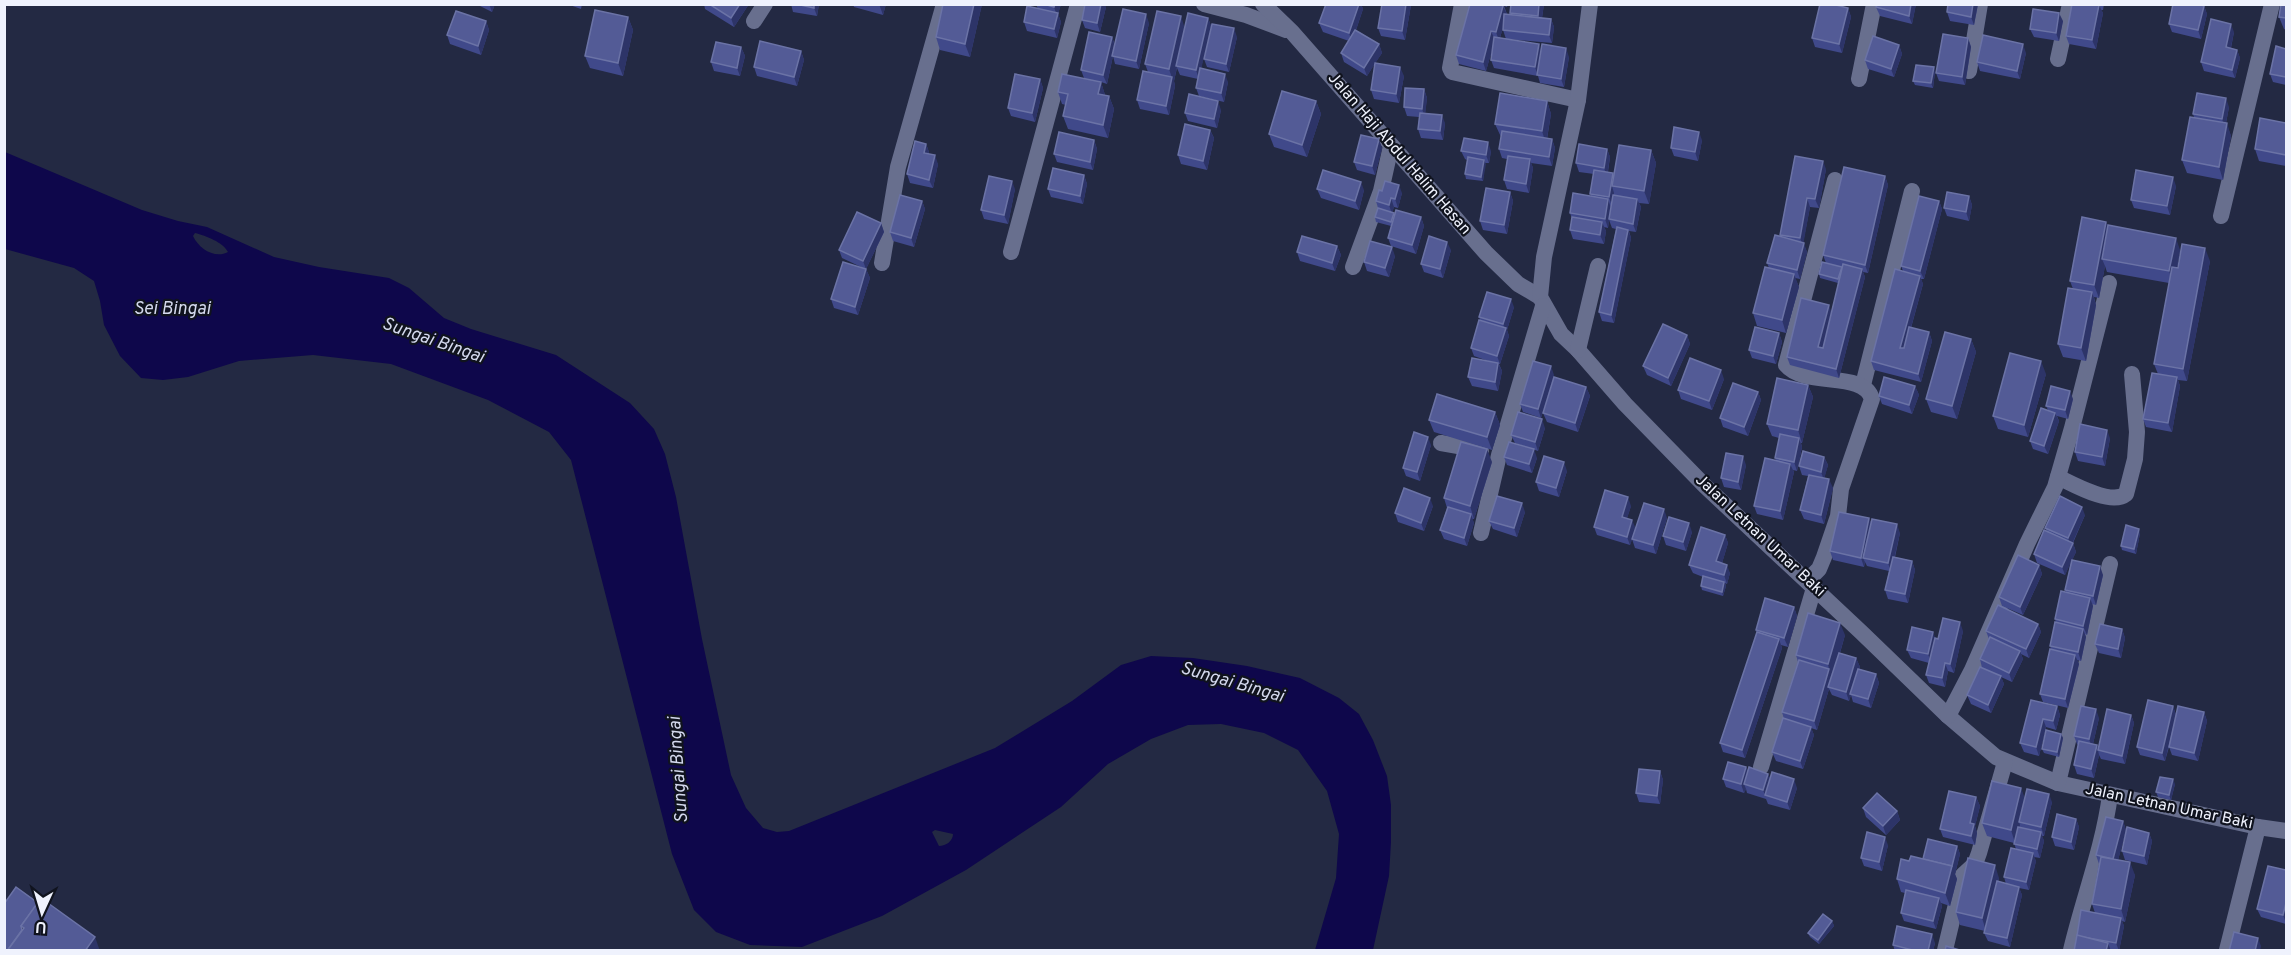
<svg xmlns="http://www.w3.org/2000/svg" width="2291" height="955" font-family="Overpass,sans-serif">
<rect width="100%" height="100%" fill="#232943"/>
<!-- water -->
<path fill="#0e074b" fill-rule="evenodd" d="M5,152L142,210L178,221L207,227L274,257L319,267L389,278L409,288L444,318L471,329L556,355L630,403L654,429L665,454L676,497L702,639L731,775L746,808L763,828L777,832L789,831L995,748L1072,701L1121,665L1151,656L1193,658L1247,666L1300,678L1339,698L1359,714L1373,740L1387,776L1391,805V842L1389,876L1373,950H1315L1336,878L1339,834L1327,791L1298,750L1264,733L1221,724L1188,725L1151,739L1108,764L1061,807L966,870L882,916L802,947L750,945L716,932L694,910L672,854L571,460L549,432L488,400L391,364L313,355L239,361L188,377L163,380L141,378L120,356L104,325L100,301L94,281L74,268L5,249ZM195,233C206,236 223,242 228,252C215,259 199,249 193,236ZM935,830L953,834C953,841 946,846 939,846L932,832Z"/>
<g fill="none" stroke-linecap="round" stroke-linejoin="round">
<!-- minor -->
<g stroke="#686f8e" stroke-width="16">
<path d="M1204,4L1246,15L1286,30"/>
<path d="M1263,4L1292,32L1486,253L1518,284L1540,297"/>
<path d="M1462,4L1450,68L1452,72L1578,100"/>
<path d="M1590,4L1578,100L1544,257L1540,297L1561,334L1578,350L1625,404L1705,486L1861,632L1948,716L1996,757L2058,783L2258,827L2286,831"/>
<path d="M754,21L765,4"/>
<path d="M2058,59L2070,4"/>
<path d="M1969,71L1980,4"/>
<path d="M1859,79L1874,4"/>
<path d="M2221,216L2272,4"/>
<path d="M1011,252L1078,4"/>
<path d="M882,263L898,167L944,4"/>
<path d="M1353,267L1381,191L1391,146"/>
<path d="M1578,350L1598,266"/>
<path d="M1863,385L1912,191"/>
<path d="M1441,443L1481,450"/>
<path d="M2058,477C2073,484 2111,506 2126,494L2135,459L2137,432L2132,374"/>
<path d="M1481,533L1499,455L1543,306"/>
<path d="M1807,581L1819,569L1824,557L1838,516L1841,489L1872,399C1864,370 1805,388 1786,365L1835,180"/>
<path d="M1948,716L1972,670L2027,544L2055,487L2072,428L2109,283"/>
<path d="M1761,767L1814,588"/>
<path d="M2058,783L2110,564"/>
<path d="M1945,950L1963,875L1975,864L1979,853L2005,762"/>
<path d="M2071,950C2083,899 2103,848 2110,795"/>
<path d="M2227,950L2258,827"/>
</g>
</g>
<!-- wall -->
<g fill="#40498a">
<path d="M476,4H495L492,12Z"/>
<path d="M567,4H582L581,9Z"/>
<path d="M704,4H749L734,27L705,9Z"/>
<path d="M791,4H819L817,16L793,12Z"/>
<path d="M853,4H886L883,15L854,7Z"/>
<path d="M943,4H982L970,57L940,50L936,37Z"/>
<path d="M1036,4H1061L1058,14L1061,22L1057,38L1027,31L1024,22L1038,9Z"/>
<path d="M1326,4H1361L1363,9L1356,30L1379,44L1382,53L1375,63L1404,76L1399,103L1374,99L1371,90L1375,63L1367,76L1344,62L1341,53L1349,41L1323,32L1319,23Z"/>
<path d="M1470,4H1508L1507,7L1504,6L1507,14L1511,15L1510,13L1511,4H1544L1542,18L1551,19L1554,27L1552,43L1506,39L1503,30V27L1500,38L1541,50L1569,57L1564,87L1540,83L1538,76L1494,68L1491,60L1493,46L1486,71L1459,64L1456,55Z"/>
<path d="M1877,4H1916L1912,24L1880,16L1876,7Z"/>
<path d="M1978,4L1974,25L1950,21L1947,12Z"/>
<path d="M2072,4H2104L2103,10H2101L2103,13L2096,49L2069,44L2066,36Z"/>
<path d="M2286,4V30L2284,29L2279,17Z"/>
<path d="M1411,5L1405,40L1381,36L1378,28Z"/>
<path d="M2204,6L2207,14L2201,39L2172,32L2169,24Z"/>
<path d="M1106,7L1100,32L1085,28L1082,20Z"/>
<path d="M1848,8L1851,17L1842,53L1815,47L1812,38Z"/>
<path d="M628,17L633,30L623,76L590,68L585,56Z"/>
<path d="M1208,18L1211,26L1201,68L1228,82L1224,102L1199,96L1196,88L1198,79L1180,75L1177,68L1174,81L1175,86L1169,115L1140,109L1137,100L1148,72L1145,64L1185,28Z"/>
<path d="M486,21L489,30L481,55L450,44L447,35Z"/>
<path d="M2063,21L2059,41L2034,37L2030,29Z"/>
<path d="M1149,23L1139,69L1115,64L1113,56L1107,84L1101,82L1105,95L1109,96L1114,109L1108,138L1068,129L1063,116L1066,105L1062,104L1058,92L1084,78L1081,70L1112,37L1115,45Z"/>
<path d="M2234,32L2231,48L2237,50L2240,58L2235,78L2204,71L2201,62Z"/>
<path d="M1237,37L1229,72L1207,67L1204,59Z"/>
<path d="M1968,38L1971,47L1965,85L1939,81L1936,73Z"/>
<path d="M1899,45L1902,54L1894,77L1868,69L1865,60Z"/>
<path d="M741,47L745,56L740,76L714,71L711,62Z"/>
<path d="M2286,49V85L2273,82L2270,74Z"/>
<path d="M801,51L804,60L797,86L757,76L754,67Z"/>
<path d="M2026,53L2020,79L1980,71L1977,62Z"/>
<path d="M1935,72L1933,88L1915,85L1913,81Z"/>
<path d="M1040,79L1043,88L1035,122L1011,116L1008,108Z"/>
<path d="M1424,89L1427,98L1425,113L1445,123L1443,140L1421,138L1418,129L1419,117L1407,116L1404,107Z"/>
<path d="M1316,101L1321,114L1307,157L1274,147L1269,134Z"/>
<path d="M1547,101L1551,114L1547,139H1552L1555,148L1552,166L1531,163L1533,168L1529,193L1507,189L1504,180L1507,159L1502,158L1499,149L1501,137L1495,124Z"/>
<path d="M2229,107L2226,123L2231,136L2223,180L2187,173L2182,160L2194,117L2193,114Z"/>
<path d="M1221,110L1217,128L1188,121L1185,113Z"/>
<path d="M2286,123V166L2259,161L2255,149Z"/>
<path d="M1210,130L1214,138L1207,170L1181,164L1178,155Z"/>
<path d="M1094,140L1097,149L1093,170L1057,162L1054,154Z"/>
<path d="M1702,140L1698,161L1674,156L1671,148Z"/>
<path d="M926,144L929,152V154L938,164L933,188L910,183L907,174Z"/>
<path d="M1382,148L1375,175L1357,170L1354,162Z"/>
<path d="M1607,149L1610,157L1608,172L1613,173L1614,175L1651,150L1656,163L1649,204L1639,203L1641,207L1636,232L1629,231L1631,238L1614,323L1602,321L1599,312L1616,229L1612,228L1609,220L1608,228L1604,227L1606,231L1604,244L1573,239L1570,230L1572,219L1570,213L1591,196L1590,194L1594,174L1579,172L1576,163Z"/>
<path d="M1461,151H1491L1489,163H1485L1483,181L1466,179L1465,174L1467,160L1465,159Z"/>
<path d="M1826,169L1819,208L1810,207L1803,243L1807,252L1800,279L1795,278L1799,287L1786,333L1757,326L1753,313L1769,268L1767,263L1781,237L1780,235Z"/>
<path d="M1084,175L1087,184L1083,204L1051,197L1048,189Z"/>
<path d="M1885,176L1888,185L1868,273L1863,272L1865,277L1839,378L1790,365L1787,357L1832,312L1838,283L1820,278L1819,274L1826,263L1823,255Z"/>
<path d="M2176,186L2170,215L2134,208L2131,200Z"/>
<path d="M1015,189L1008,224L984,219L981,210Z"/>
<path d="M1317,189L1364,190L1359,210L1321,198Z"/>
<path d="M1382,191L1402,193L1398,208L1394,207L1392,212L1394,213L1395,215L1421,217L1424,226L1416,254L1391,246L1388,238L1391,226L1376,222L1375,217L1378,208L1376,201Z"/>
<path d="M1510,192L1513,201L1507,234L1483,230L1480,221Z"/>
<path d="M1969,196L1972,205L1969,221L1947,216L1944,208Z"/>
<path d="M922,201L925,209L914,247L893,241L890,232Z"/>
<path d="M1939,201L1942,209L1924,279H1921L1923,284L1911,328L1929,332L1932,341L1921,382L1874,370L1871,361L1903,271L1901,266Z"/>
<path d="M881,223L884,232L866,269L870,278L858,315L834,308L831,299L861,267L842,258L839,250Z"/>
<path d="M2108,227L2180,250L2177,268L2210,261L2187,381L2178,380L2180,386L2172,432L2146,427L2143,419L2158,374L2154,364L2169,283L2107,272L2105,266L2099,298L2094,297L2096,305L2086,361L2063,357L2058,344L2073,289L2070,281Z"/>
<path d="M1337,246L1341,255L1335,271L1300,261L1297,252Z"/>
<path d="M1451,250L1443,278L1424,272L1421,264Z"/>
<path d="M1395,256L1389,277L1367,271L1364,262Z"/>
<path d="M1514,307L1507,330L1509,336L1500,364H1499L1502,371L1498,391L1472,386L1468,377L1488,361L1474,356L1471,348L1480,320L1479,317Z"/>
<path d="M1779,333L1782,342L1776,364L1752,358L1749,350Z"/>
<path d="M1687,335L1690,344L1671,386L1647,375L1643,366Z"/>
<path d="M1971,339L1976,352L1957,419L1931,412L1926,399Z"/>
<path d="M2046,374L2028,437L1998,429L1993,416Z"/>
<path d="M1554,375L1541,418L1523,412L1520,404Z"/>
<path d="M1724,379L1712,410L1681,399L1678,390Z"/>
<path d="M1808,385L1813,397L1802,443H1801L1802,447L1797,471L1793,470L1794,472L1783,520L1757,514L1754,506L1776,461L1775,458L1779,438L1772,436L1767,424Z"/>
<path d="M1915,386L1919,395L1912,414L1882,404L1879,396Z"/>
<path d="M1586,387L1590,396L1578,432L1547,422L1543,413Z"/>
<path d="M1758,392L1761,400L1748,436L1723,427L1720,418Z"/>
<path d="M2073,399L2068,419L2057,416L2059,421L2048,454L2033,449L2030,441L2048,410L2046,406Z"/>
<path d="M1495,412L1500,425L1492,450L1434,432L1429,420Z"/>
<path d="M1545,428L1538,451L1515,443L1511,435Z"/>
<path d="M2110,438L2105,466L2078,461L2075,452Z"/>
<path d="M1431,445L1420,481L1406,476L1403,468Z"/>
<path d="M1504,457L1537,458L1532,473L1507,465Z"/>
<path d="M1824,457L1828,465L1824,478L1833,488L1824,524L1804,519L1800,510L1808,476L1802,475L1799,466Z"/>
<path d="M1492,462L1474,519H1472L1474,523L1467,546L1444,539L1440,530L1447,508L1444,498Z"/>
<path d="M1746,465L1741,490L1724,487L1721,478Z"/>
<path d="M1567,471L1559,497L1539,491L1536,482Z"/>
<path d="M1433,506L1424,531L1398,522L1395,513Z"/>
<path d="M1631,506L1627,518L1635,529L1667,518L1656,554L1635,548L1632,539L1630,545L1597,535L1594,527Z"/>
<path d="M1525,512L1517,537L1493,529L1489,521Z"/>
<path d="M2085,515L2073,543L2076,552L2072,560L2103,575L2096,605L2092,604L2093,606L2087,635L2085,634L2086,637L2081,661L2077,660L2079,664L2068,708L2043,702L2040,694L2051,649L2050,646L2056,623L2055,619L2066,592L2065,590L2071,561L2065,575L2037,563L2034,554L2047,531L2045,528Z"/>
<path d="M1869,518L1871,523L1900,533L1895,557L1912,561L1915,570L1908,603L1888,599L1885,590L1889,571L1867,566L1865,562L1864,567L1833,560L1830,551Z"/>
<path d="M1692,532L1686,551L1666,545L1663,536Z"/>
<path d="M2140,533L2136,554L2122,550L2121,546Z"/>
<path d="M1725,535L1728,543L1722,563L1730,573L1727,584L1725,583L1726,586L1723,596L1702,590L1701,586L1703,577L1693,573L1689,565Z"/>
<path d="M2039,565L2042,574L2023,615L2002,606L1999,597Z"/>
<path d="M1794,607L1797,616L1788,647L1781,645L1782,648L1745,758L1723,752L1720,743L1757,633L1756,630Z"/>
<path d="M2038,624L2041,632L2029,658L2021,654L2023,659L2012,682L2001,677L2004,684L1991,713L1971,704L1967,695L1982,668L1980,659L1989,639L1986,631Z"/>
<path d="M2122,629L2125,638L2121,658L2099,653L2095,644Z"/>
<path d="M1963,631L1954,673L1948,671L1945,687L1929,683L1926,675L1929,663L1911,658L1907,650L1935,638L1938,639Z"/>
<path d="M1845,635L1840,653L1856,658L1860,667L1859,669L1876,674L1879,683L1871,708L1853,702L1851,695L1849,701L1832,695L1829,689L1817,730L1811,728L1814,735L1803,769L1776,761L1772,752L1784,719L1782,712L1798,662L1796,655Z"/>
<path d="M2031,700L2057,706L2060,715L2056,730L2046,727L2039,756L2024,752L2020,743Z"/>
<path d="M2173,706L2176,715L2204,712L2207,721L2198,761L2172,755L2169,747L2165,761L2140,755L2137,747Z"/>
<path d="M2131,715L2134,723L2125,764L2101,759L2099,755L2094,778L2077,774L2074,765L2078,745L2077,744L2074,736L2099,718L2093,744L2097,745L2098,749Z"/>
<path d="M2061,734L2063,738L2059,757L2044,753L2042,749Z"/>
<path d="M1746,767L1748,771L1768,774L1770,779L1797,788L1790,810L1768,804L1766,799L1747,793L1746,789L1744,793L1726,787L1723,779Z"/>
<path d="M1660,771L1663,780L1660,804L1639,802L1636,793Z"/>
<path d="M2175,784L2171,800L2158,797L2156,792Z"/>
<path d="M1976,797L1980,806L1975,826L1977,833L1975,845L1943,837L1940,829Z"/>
<path d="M2025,798L2052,802L2044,836H2042L2044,841L2040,858L2034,857L2036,861L2029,890L2019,888L2022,895L2010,947L1988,941L1984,933L1985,931L1960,925L1956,912L1999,878L1998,882L2006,884L2004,877L2016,849L2014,843L1987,836L1982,823Z"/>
<path d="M1863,808L1897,811L1900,820L1886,835L1866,817Z"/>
<path d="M2076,819L2079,827L2074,850L2055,846L2052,837Z"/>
<path d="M2123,821L2126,830L2118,860L2135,875L2125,922L2122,921L2124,926L2119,951H2074L2095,913L2092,904L2099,864L2096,855Z"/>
<path d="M2149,833L2152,841L2147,865L2125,860L2122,851Z"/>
<path d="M1888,845L1882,871L1864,866L1861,858Z"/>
<path d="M1957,846L1960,854L1955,874L1957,879L1950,906L1941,903L1942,906L1936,929L1904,921L1901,913L1905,893L1901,892L1897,879L1909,861L1923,859Z"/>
<path d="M2286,870V924L2261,917L2257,909Z"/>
<path d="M1832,921L1834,926L1819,944L1810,937L1808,933Z"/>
<path d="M1935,943L1933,951H1895L1893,945Z"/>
</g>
<!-- shaded-wall -->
<g fill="#2d3468">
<path d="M489,4H495L492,12Z"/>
<path d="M740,4H749L734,27L731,18Z"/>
<path d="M814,4H819L817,16L814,8Z"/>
<path d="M879,4H886L883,15Z"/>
<path d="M974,4H982L970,57L965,44Z"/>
<path d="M1055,4H1061L1058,14L1061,22L1057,38L1054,29L1057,16L1054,7Z"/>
<path d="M1101,4H1105L1106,7L1100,32L1097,23Z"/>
<path d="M1359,4H1361L1363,9L1352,42L1349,33Z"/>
<path d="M1406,4H1410L1411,5L1405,40L1402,31Z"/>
<path d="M1539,4H1544L1541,24L1538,16Z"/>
<path d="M1911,4H1916L1912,24L1909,16Z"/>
<path d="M1973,4H1978L1974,25L1971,17Z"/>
<path d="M2099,5L2103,13L2096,49L2092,40Z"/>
<path d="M1503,6L1507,14L1499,41L1496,32Z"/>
<path d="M2204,6L2207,14L2201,39L2198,30Z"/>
<path d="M1848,8L1851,17L1842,53L1839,44Z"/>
<path d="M2059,13L2063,21L2059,41L2056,33Z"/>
<path d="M1146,14L1149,23L1139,69L1136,61Z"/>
<path d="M1181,16L1185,29L1174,81L1175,86L1169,115L1166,106L1172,78L1169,69Z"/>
<path d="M628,17L633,30L623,76L618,63Z"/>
<path d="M1208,18L1211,26L1199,79L1196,70Z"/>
<path d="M1551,19L1554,27L1552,43L1549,35Z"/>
<path d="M486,21L489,30L481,55L478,46Z"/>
<path d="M2231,24L2234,32L2229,56L2226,47Z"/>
<path d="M1234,28L1237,37L1229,72L1226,64Z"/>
<path d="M1491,31L1495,40L1486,71L1483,62Z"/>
<path d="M1112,37L1115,46L1107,84L1103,75Z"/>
<path d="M1968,38L1971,47L1965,85L1962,77Z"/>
<path d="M1379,44L1382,53L1367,76L1364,68Z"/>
<path d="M1539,44L1542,53L1538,76L1535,67Z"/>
<path d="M2023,44L2026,53L2020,79L2017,71Z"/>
<path d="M1899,45L1902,54L1894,77L1891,69Z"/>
<path d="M741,47L745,56L740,76L737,68Z"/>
<path d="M1566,48L1569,57L1564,87L1561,79Z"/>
<path d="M2237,50L2240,58L2235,78L2232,70Z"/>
<path d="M801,51L804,60L797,86L794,77Z"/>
<path d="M1400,67L1404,76L1399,103L1396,94Z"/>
<path d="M1934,67L1935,72L1933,88L1931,83Z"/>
<path d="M1225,74L1228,82L1224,102L1221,93Z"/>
<path d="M1040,79L1043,88L1035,122L1032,113Z"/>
<path d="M1101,82L1105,95L1103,107L1098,94Z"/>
<path d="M1424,89L1427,98L1425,117L1422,109Z"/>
<path d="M1109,96L1114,109L1108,138L1103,125Z"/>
<path d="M2226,98L2229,107L2225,128L2222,119Z"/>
<path d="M1218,101L1221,110L1217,128L1214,119Z"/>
<path d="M1316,101L1321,114L1307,157L1302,145Z"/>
<path d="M1547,101L1551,114L1546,144L1542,131Z"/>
<path d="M1442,115L1445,123L1443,140L1440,131Z"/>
<path d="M2227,123L2231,136L2223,180L2219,167Z"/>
<path d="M1210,130L1214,138L1207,170L1203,161Z"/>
<path d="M1699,132L1702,140L1698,161L1695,152Z"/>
<path d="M1379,139L1382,148L1375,175L1372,166Z"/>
<path d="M1552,139L1555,148L1552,166L1549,157Z"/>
<path d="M1094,140L1097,149L1093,170L1090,162Z"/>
<path d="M1488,142L1491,151L1489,163L1486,155Z"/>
<path d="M926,144L929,152L927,161L924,153Z"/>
<path d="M1607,149L1610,157L1607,176L1604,168Z"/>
<path d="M1651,150L1656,163L1649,204L1644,191Z"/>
<path d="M935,155L938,164L933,188L929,180Z"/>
<path d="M1530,159L1533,168L1529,193L1526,184Z"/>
<path d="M1484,160L1486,164L1483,181L1481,177Z"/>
<path d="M1823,161L1826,169L1819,208L1815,199Z"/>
<path d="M1613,173L1616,182L1612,186L1614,193L1612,206L1609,197Z"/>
<path d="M1084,175L1087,184L1083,204L1080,196Z"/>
<path d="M1885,176L1888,185L1868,273L1865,265Z"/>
<path d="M2173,177L2176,186L2170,215L2167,206Z"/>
<path d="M1012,181L1015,189L1008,224L1004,215Z"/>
<path d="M1361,182L1364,190L1359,210L1355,201Z"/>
<path d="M1399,185L1402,193L1398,208L1395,199Z"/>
<path d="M1510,192L1513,201L1507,234L1504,225Z"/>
<path d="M1969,196L1972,205L1969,221L1966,212Z"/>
<path d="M1391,198L1394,207L1392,214L1389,205Z"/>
<path d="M1807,198L1810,207L1803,246L1800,238Z"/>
<path d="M1608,199L1611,208L1608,228L1605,219Z"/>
<path d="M1637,199L1641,207L1636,232L1633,224Z"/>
<path d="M922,201L925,209L914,247L911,238Z"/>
<path d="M1939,201L1942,209L1924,279L1920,271Z"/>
<path d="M1421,217L1424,226L1416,254L1412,245Z"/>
<path d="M1602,222L1606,231L1604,244L1600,235Z"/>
<path d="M2106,222L2111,234L2102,259L2105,266L2099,298L2094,285Z"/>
<path d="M881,223L884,232L866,269L863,261Z"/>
<path d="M1628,230L1631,238L1614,323L1611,315Z"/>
<path d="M2176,238L2180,250L2174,284L2169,271Z"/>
<path d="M1447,242L1451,250L1443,278L1440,269Z"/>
<path d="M1804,243L1807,252L1800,279L1797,270Z"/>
<path d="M1337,246L1341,255L1335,271L1332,263Z"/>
<path d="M1392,247L1395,256L1389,277L1385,268Z"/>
<path d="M2205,248L2210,261L2187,381L2183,369Z"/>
<path d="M866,269L870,278L858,315L855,307Z"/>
<path d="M1862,269L1865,277L1839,378L1836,369Z"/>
<path d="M1794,274L1799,287L1786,333L1782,320Z"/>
<path d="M1920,276L1923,284L1903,356L1900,348Z"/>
<path d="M2092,292L2096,305L2086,361L2081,348Z"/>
<path d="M1511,299L1514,307L1507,330L1509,336L1500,364L1497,356L1505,330L1503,324Z"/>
<path d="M1829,305L1832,314L1821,356L1818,347Z"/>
<path d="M1929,332L1932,341L1921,382L1918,374Z"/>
<path d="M1779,333L1782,342L1776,364L1773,356Z"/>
<path d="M1687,335L1690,344L1671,386L1668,378Z"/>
<path d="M1971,339L1976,352L1957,419L1952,406Z"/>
<path d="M2041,361L2046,374L2028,437L2024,425Z"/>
<path d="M1498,363L1502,371L1498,391L1495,382Z"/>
<path d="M1551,366L1554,375L1541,418L1538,409Z"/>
<path d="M1721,370L1724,379L1712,410L1709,401Z"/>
<path d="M2177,377L2180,386L2172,432L2168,423Z"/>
<path d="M1808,385L1813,397L1802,443L1798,430Z"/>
<path d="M1915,386L1919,395L1912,414L1909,405Z"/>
<path d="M1586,387L1590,396L1578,432L1575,423Z"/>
<path d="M2070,391L2073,399L2068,419L2065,410Z"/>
<path d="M1758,392L1761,400L1748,436L1744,427Z"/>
<path d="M1495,412L1500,425L1492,450L1487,437Z"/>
<path d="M2055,413L2059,421L2048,454L2044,446Z"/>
<path d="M1542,419L1545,428L1538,451L1535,442Z"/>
<path d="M2107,430L2110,438L2105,466L2102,457Z"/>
<path d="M1428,437L1431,445L1420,481L1417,472Z"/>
<path d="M1799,438L1802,447L1797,471L1794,462Z"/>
<path d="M1487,449L1492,462L1474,519L1470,506Z"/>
<path d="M1534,449L1537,458L1532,473L1529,464Z"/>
<path d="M1743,456L1746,465L1741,490L1738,482Z"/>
<path d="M1824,457L1828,465L1824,480L1821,472Z"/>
<path d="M1564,462L1567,471L1559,497L1556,488Z"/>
<path d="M1790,464L1794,472L1783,520L1780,511Z"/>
<path d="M1829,479L1833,488L1824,524L1821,515Z"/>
<path d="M1628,497L1631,506L1625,525L1622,517Z"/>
<path d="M1430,498L1433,506L1424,531L1421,523Z"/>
<path d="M1522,503L1525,512L1517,537L1514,528Z"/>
<path d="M2082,507L2085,515L2071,546L2068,538Z"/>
<path d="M1664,509L1667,518L1656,554L1653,545Z"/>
<path d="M1471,514L1474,523L1467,546L1464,538Z"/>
<path d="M1869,518L1873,527L1863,558L1865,562L1864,567L1861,558Z"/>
<path d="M1632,520L1636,529L1630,545L1627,537Z"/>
<path d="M1689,523L1692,532L1686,551L1683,542Z"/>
<path d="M1897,524L1900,533L1891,572L1888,563Z"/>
<path d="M2139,529L2140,533L2136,554L2134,549Z"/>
<path d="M1725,535L1728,543L1720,570L1716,561Z"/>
<path d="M2073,543L2076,552L2065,575L2062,567Z"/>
<path d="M1912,561L1915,570L1908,603L1905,594Z"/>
<path d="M1727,565L1730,573L1727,584L1724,575Z"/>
<path d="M2039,565L2042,574L2023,615L2020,607Z"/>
<path d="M2100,566L2103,575L2096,605L2093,596Z"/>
<path d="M1724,582L1726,586L1723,596L1722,592Z"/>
<path d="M2090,598L2093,606L2087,635L2083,626Z"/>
<path d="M1794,607L1797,616L1788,647L1784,638Z"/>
<path d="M1960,622L1963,631L1954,673L1950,664Z"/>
<path d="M1840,623L1845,635L1830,687H1828L1829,689L1817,730L1814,721L1829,669L1828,664Z"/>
<path d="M2038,624L2041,632L2029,658L2026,649Z"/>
<path d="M2083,629L2086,637L2081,661L2078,652Z"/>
<path d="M2122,629L2125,638L2121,658L2118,649Z"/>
<path d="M1933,632L1936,640L1931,663L1928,654Z"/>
<path d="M1779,639L1782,648L1745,758L1742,750Z"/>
<path d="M2020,651L2023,659L2012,682L2009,673Z"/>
<path d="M2075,655L2079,664L2068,708L2065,699Z"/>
<path d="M1856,658L1860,667L1849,701L1846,692Z"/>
<path d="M1945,663L1948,671L1945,687L1942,678Z"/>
<path d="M1876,674L1879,683L1871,708L1868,699Z"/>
<path d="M2001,676L2004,684L1991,713L1988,705Z"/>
<path d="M2057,706L2060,715L2056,730L2053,721Z"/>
<path d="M2173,706L2176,715L2165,761L2162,753Z"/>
<path d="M2096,709L2099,718L2092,748L2089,739Z"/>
<path d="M2204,712L2207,721L2198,761L2194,753Z"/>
<path d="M2131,715L2134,723L2125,764L2122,756Z"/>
<path d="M2043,719L2046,727L2039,756L2036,747Z"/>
<path d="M1811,727L1814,735L1803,769L1800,761Z"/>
<path d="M2061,734L2063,738L2059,757L2057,752Z"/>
<path d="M2097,745L2099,755L2094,778L2091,769Z"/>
<path d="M1746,767L1749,776L1744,784L1746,789L1744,793L1741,784Z"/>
<path d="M1660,771L1663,780L1660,804L1657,796Z"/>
<path d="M1768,774L1772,782L1765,795L1763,790Z"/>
<path d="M1794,779L1797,788L1790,810L1787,802Z"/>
<path d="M2173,779L2175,784L2171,800L2169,795Z"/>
<path d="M2021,788L2026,801L2019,822L2020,825L2015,843L2011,830Z"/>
<path d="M2049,794L2052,802L2044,836L2041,827Z"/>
<path d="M1976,797L1980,806L1975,826L1977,833L1975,845L1971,836L1970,823Z"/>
<path d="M1897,811L1900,820L1886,835L1883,826Z"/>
<path d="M2076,819L2079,827L2074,850L2071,842Z"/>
<path d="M2123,821L2126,830L2116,868L2113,859Z"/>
<path d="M2041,832L2044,841L2040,858L2037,849Z"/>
<path d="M2149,833L2152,841L2147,865L2144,856Z"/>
<path d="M1885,837L1888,845L1882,871L1879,862Z"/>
<path d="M1957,846L1960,854L1955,874L1957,879L1950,906L1945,893Z"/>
<path d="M2033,853L2036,861L2029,890L2026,882Z"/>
<path d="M2130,862L2135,875L2125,922L2121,909Z"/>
<path d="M1995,865L1999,878L1986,931L1982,918Z"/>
<path d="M2019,887L2022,895L2010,947L2007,938Z"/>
<path d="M1939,898L1942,906L1936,929L1933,921Z"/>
<path d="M2286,903V923L2283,915Z"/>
<path d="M2121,918L2124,926L2119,951L2116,943Z"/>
<path d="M1832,921L1834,926L1819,944L1818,940Z"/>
<path d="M1932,934L1935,943L1933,951H1928Z"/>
<path d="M95,937L100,951H85Z"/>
<path d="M2258,938L2261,946L2260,951H2255Z"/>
<path d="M2108,943L2111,951H2106Z"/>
</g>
<!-- building -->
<g fill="#535b96" stroke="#6b73a6" stroke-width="1.5">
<path d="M709,4H740L731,18Z"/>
<path d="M796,4H814V8Z"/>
<path d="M943,4H974L965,44L936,37Z"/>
<path d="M1044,4H1055L1054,7Z"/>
<path d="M1085,4H1101L1097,23L1082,20Z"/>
<path d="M1326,4H1359L1349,33L1319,23Z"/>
<path d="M1382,4H1406L1402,31L1378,28Z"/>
<path d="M1470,4H1499L1503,6L1496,32L1491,31L1483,62L1456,55Z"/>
<path d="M1511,4H1539L1538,16L1510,13Z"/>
<path d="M1820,4H1832L1848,8L1839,44L1812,38Z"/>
<path d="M1877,4H1911L1909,16L1876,7Z"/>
<path d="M1948,4H1973L1971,17L1947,12Z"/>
<path d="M2072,4L2099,5L2092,40L2066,36Z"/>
<path d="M2173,4H2198L2204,6L2198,30L2169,24Z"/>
<path d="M2281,4H2286V18L2279,17Z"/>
<path d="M1027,6L1058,13L1054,29L1024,22Z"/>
<path d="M1123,9L1146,14L1136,61L1112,56Z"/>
<path d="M2033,9L2059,13L2056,33L2030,29Z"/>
<path d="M595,10L628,17L618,63L585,56Z"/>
<path d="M456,11L486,21L478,46L447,35Z"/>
<path d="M1157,11L1181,16L1169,69L1145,64Z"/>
<path d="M1188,13L1208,18L1196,70L1176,66Z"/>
<path d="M1504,14L1551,19L1549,35L1503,30Z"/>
<path d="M2211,19L2231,24L2226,47L2237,50L2232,70L2201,62Z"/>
<path d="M1212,24L1234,28L1226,64L1204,59Z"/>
<path d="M1355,30L1379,44L1364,68L1341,53Z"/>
<path d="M1089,32L1112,37L1103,75L1081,70Z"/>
<path d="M1943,34L1968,38L1962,77L1936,73Z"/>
<path d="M1983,35L2023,44L2017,71L1977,62Z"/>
<path d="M1873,36L1899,45L1891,69L1865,60Z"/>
<path d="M1494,37L1539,44L1535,67L1491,60Z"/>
<path d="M760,41L801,51L794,77L754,67Z"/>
<path d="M716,42L741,47L737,68L711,62Z"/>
<path d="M1542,44L1566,48L1561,79L1537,75Z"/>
<path d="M2276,46L2286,49V77L2270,74Z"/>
<path d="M1375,63L1400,67L1396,94L1371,90Z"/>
<path d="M1916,65L1934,67L1931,83L1913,81Z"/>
<path d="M1200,68L1225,74L1221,93L1196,88Z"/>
<path d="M1143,71L1172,77L1166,106L1137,100Z"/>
<path d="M1015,74L1040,79L1032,113L1008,108Z"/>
<path d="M1062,74L1101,82L1098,94L1109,96L1103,125L1063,116L1068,94L1058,92Z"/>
<path d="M1405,88L1424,89L1422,109L1404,107Z"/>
<path d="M1282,91L1316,101L1302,145L1269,134Z"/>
<path d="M1500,93L1547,101L1542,131L1495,124Z"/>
<path d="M2197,93L2226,98L2222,119L2193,114Z"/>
<path d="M1189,94L1218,101L1214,119L1185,113Z"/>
<path d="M1420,113L1442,115L1440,131L1418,129Z"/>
<path d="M2190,117L2227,123L2219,167L2182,160Z"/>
<path d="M2260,118L2286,123V155L2255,149Z"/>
<path d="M1185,124L1210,130L1203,161L1178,155Z"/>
<path d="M1674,127L1699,132L1695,152L1671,148Z"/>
<path d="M1502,131L1552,139L1549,157L1499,149Z"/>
<path d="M1059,132L1094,140L1090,162L1054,154Z"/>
<path d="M1361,135L1379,139L1372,166L1354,162Z"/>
<path d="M1464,138L1488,142L1486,155L1461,151Z"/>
<path d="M915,141L926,144L924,153L935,155L929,180L907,174Z"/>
<path d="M1579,144L1607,149L1604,168L1576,163Z"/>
<path d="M1619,145L1651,150L1644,191L1612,186Z"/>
<path d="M1508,156L1530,159L1526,184L1504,180Z"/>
<path d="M1795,156L1823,161L1815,199L1807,198L1800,238L1780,235Z"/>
<path d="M1468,157L1484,160L1481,177L1465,174Z"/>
<path d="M1844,167L1885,176L1865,265L1823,255Z"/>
<path d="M1053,168L1084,175L1080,196L1048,189Z"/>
<path d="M1323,170L1361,182L1355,201L1317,189Z"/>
<path d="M1594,170L1613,173L1609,197L1590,194Z"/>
<path d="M2136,170L2173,177L2167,206L2131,200Z"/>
<path d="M989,176L1012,181L1004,215L981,210Z"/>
<path d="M1385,181L1399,185L1395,199L1391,198L1389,205L1376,201L1379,190L1382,191Z"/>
<path d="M1486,188L1510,192L1504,225L1480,221Z"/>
<path d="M1947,192L1969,196L1966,212L1944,208Z"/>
<path d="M1573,193L1608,199L1605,219L1570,213Z"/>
<path d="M900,195L922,201L911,238L890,232Z"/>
<path d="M1613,195L1637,199L1633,224L1609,219Z"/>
<path d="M1919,196L1939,201L1920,271L1901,266Z"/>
<path d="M1378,208L1394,213L1391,222L1375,217Z"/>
<path d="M1396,210L1421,217L1412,245L1388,238Z"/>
<path d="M857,212L881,223L863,261L839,250Z"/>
<path d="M1572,217L1602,222L1600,235L1570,230Z"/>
<path d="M2082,217L2106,222L2094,285L2070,281Z"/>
<path d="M2108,225L2176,238L2169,271L2102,259Z"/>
<path d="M1617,227L1628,230L1611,315L1599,312Z"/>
<path d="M1775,235L1804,243L1797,270L1767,263Z"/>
<path d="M1302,236L1337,246L1332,263L1297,252Z"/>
<path d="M1429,236L1447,242L1440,269L1421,264Z"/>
<path d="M1370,241L1392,247L1385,268L1364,262Z"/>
<path d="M2182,244L2205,248L2183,369L2154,364L2172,267L2178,268Z"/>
<path d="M843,262L866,269L855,307L831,299Z"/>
<path d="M1822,262L1842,267L1838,279L1819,274Z"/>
<path d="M1843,264L1862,269L1836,369L1787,357L1801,298L1829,305L1818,347L1823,348Z"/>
<path d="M1765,267L1794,274L1782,320L1753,313Z"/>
<path d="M1895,269L1920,276L1900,348H1904L1909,327L1929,332L1918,374L1871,361Z"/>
<path d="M2068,288L2092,292L2081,348L2058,344Z"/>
<path d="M1487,292L1511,299L1503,324L1479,317Z"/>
<path d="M1479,320L1506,328L1497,356L1471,348Z"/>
<path d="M1663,324L1687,335L1668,378L1643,366Z"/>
<path d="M1755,327L1779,333L1773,356L1749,350Z"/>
<path d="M1945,332L1971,339L1952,406L1926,399Z"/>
<path d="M2010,353L2041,361L2024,425L1993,416Z"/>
<path d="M1472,358L1498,363L1495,382L1468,377Z"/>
<path d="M1690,358L1721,370L1709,401L1678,390Z"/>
<path d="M1533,361L1551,366L1538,409L1520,404Z"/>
<path d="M2152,373L2177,377L2168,423L2143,419Z"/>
<path d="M1554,377L1586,387L1575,423L1543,413Z"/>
<path d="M1884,377L1915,386L1909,405L1879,396Z"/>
<path d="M1777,378L1808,385L1798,430L1767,424Z"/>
<path d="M1733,383L1758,392L1744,427L1720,418Z"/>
<path d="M2051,386L2070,391L2065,410L2046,406Z"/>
<path d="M1437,394L1495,412L1487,437L1429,420Z"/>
<path d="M2041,408L2055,413L2044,446L2030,441Z"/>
<path d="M1518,412L1542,419L1535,442L1511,435Z"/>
<path d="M2080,424L2107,430L2102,457L2075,452Z"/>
<path d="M1414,432L1428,437L1417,472L1403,468Z"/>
<path d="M1780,434L1799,438L1794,462L1775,458Z"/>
<path d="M1461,442L1487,449L1470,506L1444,498Z"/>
<path d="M1509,442L1534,449L1529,464L1504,457Z"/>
<path d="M1803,451L1824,457L1821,472L1799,466Z"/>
<path d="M1726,453L1743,456L1738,482L1721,478Z"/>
<path d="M1544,456L1564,462L1556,488L1536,482Z"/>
<path d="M1765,458L1790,464L1780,511L1754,506Z"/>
<path d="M1809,475L1829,479L1821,515L1800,510Z"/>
<path d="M1404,488L1430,498L1421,523L1395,513Z"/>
<path d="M1605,490L1628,497L1622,517L1632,520L1627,537L1594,527Z"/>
<path d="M1497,496L1522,503L1514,528L1489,521Z"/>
<path d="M2060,496L2082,507L2068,538L2045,528Z"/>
<path d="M1644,503L1664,509L1653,545L1632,539Z"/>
<path d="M1448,507L1471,514L1464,538L1440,530Z"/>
<path d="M1839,512L1869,518L1861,558L1830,551Z"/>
<path d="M1669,517L1689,523L1683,542L1663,536Z"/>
<path d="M1872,519L1897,524L1888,563L1863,558Z"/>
<path d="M2126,525L2139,529L2134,549L2121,546Z"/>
<path d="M1701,527L1725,535L1716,561L1727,565L1724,575L1689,565Z"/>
<path d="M2044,530L2073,543L2062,567L2034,554Z"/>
<path d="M2018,555L2039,565L2020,607L1999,597Z"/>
<path d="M1893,557L1912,561L1905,594L1885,590Z"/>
<path d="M2072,560L2100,566L2093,596L2065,590Z"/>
<path d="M1703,576L1724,582L1722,592L1701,586Z"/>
<path d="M2061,591L2090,598L2083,626L2055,619Z"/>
<path d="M1765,598L1794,607L1784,638L1756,630Z"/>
<path d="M1998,605L2038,624L2026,649L1986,631Z"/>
<path d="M1808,613L1840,623L1828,664L1796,655Z"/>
<path d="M1943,618L1960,622L1950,664L1945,663L1942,678L1926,675L1935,638L1938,639Z"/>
<path d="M2055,622L2083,629L2078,652L2050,646Z"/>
<path d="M2100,624L2122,629L2118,649L2095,644Z"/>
<path d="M1912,627L1933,632L1928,654L1907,650Z"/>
<path d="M1757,632L1779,639L1742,750L1720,743Z"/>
<path d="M1990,637L2020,651L2009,673L1980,659Z"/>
<path d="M2050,649L2075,655L2065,699L2040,694Z"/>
<path d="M1839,653L1856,658L1846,692L1828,687Z"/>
<path d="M1799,660L1829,669L1814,721L1782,712Z"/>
<path d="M1980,667L2001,676L1988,705L1967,695Z"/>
<path d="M1858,669L1876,674L1868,699L1850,694Z"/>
<path d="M2031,700L2057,706L2053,721L2043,719L2036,747L2020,743Z"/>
<path d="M2148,700L2173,706L2162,753L2137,747Z"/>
<path d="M2081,706L2096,709L2089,739L2074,736Z"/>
<path d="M2178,706L2204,712L2194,753L2169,747Z"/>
<path d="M2107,709L2131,715L2122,756L2098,750Z"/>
<path d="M1783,718L1811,727L1800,761L1772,752Z"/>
<path d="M2046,730L2061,734L2057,752L2042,749Z"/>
<path d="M2079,741L2097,745L2091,769L2074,765Z"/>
<path d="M1728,762L1746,767L1741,784L1723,779Z"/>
<path d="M1749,767L1768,774L1763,790L1744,784Z"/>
<path d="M1639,769L1660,771L1657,796L1636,793Z"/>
<path d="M1772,772L1794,779L1787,802L1765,795Z"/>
<path d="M2160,777L2173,779L2169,795L2156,792Z"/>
<path d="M1992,781L2021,788L2011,830L1982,823Z"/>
<path d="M2027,789L2049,794L2041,827L2019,822Z"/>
<path d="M1949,791L1976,797L1970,823L1974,824L1971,836L1940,829Z"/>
<path d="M1877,793L1897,811L1883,826L1863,808Z"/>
<path d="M2057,814L2076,819L2071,842L2052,837Z"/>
<path d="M2106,817L2123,821L2113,859L2096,855Z"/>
<path d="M2018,827L2041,832L2037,849L2014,844Z"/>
<path d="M2127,827L2149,833L2144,856L2122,851Z"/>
<path d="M1867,832L1885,837L1879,862L1861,858Z"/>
<path d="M1928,839L1957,846L1952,866L1923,859Z"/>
<path d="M2011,848L2033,853L2026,882L2004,877Z"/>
<path d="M1911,856L1952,866L1945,893L1897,879L1901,859L1909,861Z"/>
<path d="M2101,857L2130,862L2121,909L2092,904Z"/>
<path d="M1968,858L1995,865L1982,918L1956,912Z"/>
<path d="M2268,866L2286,870V903L2283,915L2257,909Z"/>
<path d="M1997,881L2019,887L2007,938L1984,933Z"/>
<path d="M16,887L38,903L21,926L22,930L7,951H4V904Z"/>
<path d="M1906,890L1939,898L1933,921L1901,913Z"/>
<path d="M41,898L95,937L85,951H7L24,928L21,926Z"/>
<path d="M2081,910L2121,918L2116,943L2077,936Z"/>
<path d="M1823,914L1832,921L1818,940L1808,933Z"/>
<path d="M1897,926L1932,934L1928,951H1916L1893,945Z"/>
<path d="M2234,932L2258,938L2255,951H2229Z"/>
<path d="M2077,935L2108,943L2106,951H2074Z"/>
<path d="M1946,946L1963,951H1945Z"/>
</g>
<g text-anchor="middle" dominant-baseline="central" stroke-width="4.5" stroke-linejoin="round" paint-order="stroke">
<!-- street labels -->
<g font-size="16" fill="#eff2fd" stroke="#10131e">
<text transform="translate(1399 154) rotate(49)">Jalan Haji Abdul Halim Hasan</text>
<text transform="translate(1760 536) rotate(43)">Jalan Letnan Umar Baki</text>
<text transform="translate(2169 807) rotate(12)">Jalan Letnan Umar Baki</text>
</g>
<!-- water labels -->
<g font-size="18" font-style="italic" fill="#d4d9ee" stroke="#10131e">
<text x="172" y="309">Sei Bingai</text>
<text transform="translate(433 341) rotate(19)">Sungai Bingai</text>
<text transform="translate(1232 683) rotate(16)">Sungai Bingai</text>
<text transform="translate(679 770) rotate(-94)">Sungai Bingai</text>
</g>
</g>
<!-- border -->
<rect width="2291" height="955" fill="none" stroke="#eff2fd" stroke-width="12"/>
<!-- north arrow -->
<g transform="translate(42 913) rotate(184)" stroke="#10131e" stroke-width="4.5" paint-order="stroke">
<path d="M0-4.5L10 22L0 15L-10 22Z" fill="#eff2fd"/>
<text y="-9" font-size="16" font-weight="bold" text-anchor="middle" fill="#eff2fd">U</text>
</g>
</svg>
